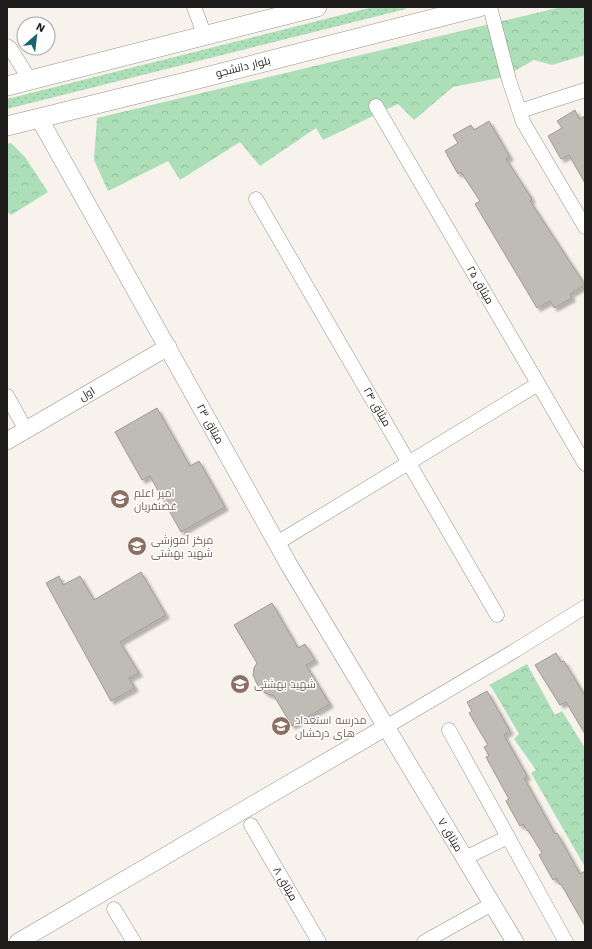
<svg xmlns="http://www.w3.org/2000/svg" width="592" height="949" font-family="'Work Sans',Cairo,sans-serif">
<defs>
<pattern id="grass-dots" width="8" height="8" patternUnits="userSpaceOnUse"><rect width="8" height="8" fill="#acdfb7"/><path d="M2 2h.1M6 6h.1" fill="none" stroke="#94bf9d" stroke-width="1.8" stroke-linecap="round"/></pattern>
<pattern id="park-crowns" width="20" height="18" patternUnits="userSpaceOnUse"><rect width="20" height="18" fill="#acdfb7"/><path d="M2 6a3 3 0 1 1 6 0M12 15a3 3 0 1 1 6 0" fill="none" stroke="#94bf9d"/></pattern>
<filter id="shadow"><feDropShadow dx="3.5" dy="3.5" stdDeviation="1" flood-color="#0004"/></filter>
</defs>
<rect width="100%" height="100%" fill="#f7f3ec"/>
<!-- grass -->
<path fill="url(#grass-dots)" d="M373,7H406V9L7,109V99Z"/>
<!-- park -->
<g fill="url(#park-crowns)">
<path d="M561,7H585V55L552,65L534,60L504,77L453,87L414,120L398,104L323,140L316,128L260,166L240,142L180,180L168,161L108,191L94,160L97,118Z"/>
<path d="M11,143L25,157L48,192L11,215L7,212V144Z"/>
<path d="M527,664L555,715L562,711L585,748V867L531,773L536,770L514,739L519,734L492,688L489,685Z"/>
</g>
<!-- building -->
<g fill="#bfbbb5" stroke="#9f9b95" filter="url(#shadow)">
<path d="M575,110L579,119L585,116V183L569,155L561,159L548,136L562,128L557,121Z"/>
<path d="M489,121L510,157L506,159L532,199L530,201L585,285L570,294L572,298L554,308L550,301L537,308L475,204L480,201L461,172L458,174L445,151L458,143L453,135L471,125L474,130Z"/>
<path d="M157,408L190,466L199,461L225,507L181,532L150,476L142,480L115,432Z"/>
<path d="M141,572L166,615L120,642L139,673L129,678L135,688L111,701L46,583L59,576L63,585L80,576L94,600Z"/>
<path d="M272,603L298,648L305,644L315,660L306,665L330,704L292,726L274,696L265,693L257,684L253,675L254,668L257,663L234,625Z"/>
<path d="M556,653L561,662L564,661L585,696V734L566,702L560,705L535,665Z"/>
<path d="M487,691L510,731L504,735L527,776L524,778L555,834L557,833L580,874L585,871V926L561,884L560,885L556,878L553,880L539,855L542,853L528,830L527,831L523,824L520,826L506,801L509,799L504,790L486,757L489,756L484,747L488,745L469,713L472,711L467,702Z"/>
</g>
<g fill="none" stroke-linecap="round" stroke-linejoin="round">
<defs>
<g id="minor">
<path d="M194,7L205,36"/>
<path d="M490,7L509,80L523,122L585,227"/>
<path d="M7,46L10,48L30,80"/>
<path d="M376,106L585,464"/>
<path d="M520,111L585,90"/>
<path d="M256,199L497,615"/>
<path d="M7,396L26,430"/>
<path d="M277,543L538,384"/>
<path d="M386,727L516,650L585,607"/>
<path d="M449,730L566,942"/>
<path d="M251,825L319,942"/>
<path d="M465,858L508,837"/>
<path d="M114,909L134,942"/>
<path d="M424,942L492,904"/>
</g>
<g id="tertiary">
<path d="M39,118L289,565L515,942"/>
<path d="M7,441L168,347"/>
<path d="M18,942L386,727"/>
</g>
<g id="secondary">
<path d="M7,86L317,7"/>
<path d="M7,126L190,81L479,7"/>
</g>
</defs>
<!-- minor casing -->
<use href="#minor" stroke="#95918b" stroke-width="15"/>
<!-- tertiary casing -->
<use href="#tertiary" stroke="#95918b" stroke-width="18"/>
<!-- secondary casing -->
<use href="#secondary" stroke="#95918b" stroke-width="20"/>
<!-- minor -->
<use href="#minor" stroke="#fff" stroke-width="14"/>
<!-- tertiary -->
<use href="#tertiary" stroke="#fff" stroke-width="17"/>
<!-- secondary -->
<use href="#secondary" stroke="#fff" stroke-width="19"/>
</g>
<!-- icons -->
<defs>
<symbol id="school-disc" viewBox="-11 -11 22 22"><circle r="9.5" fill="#8d6e63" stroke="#fff"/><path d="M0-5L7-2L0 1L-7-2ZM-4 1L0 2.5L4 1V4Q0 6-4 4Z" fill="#fff"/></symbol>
</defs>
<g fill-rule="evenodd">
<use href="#school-disc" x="109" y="488" width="22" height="22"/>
<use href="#school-disc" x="126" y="535" width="22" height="22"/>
<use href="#school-disc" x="229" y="673" width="22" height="22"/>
<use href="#school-disc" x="270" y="715" width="22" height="22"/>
</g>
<g text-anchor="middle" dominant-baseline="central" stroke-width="3" stroke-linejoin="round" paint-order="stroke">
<!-- street labels -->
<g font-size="11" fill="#1e1d1b" stroke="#fff">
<text transform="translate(243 67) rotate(-14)">بلوار دانشجو</text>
<text transform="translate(480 285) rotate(60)">میثاق ۲۵</text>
<text transform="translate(87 394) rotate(-30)">اول</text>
<text transform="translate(377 407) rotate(60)">میثاق ۲۴</text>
<text transform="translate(210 424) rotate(61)">میثاق ۲۳</text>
<text transform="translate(450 835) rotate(59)">میثاق ۷</text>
<text transform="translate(285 884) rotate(60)">میثاق ۸</text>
</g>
<!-- education labels -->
<g font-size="11" fill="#785e54" stroke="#fff" text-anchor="start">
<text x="134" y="493">امیر اعلم<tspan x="134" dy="13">غضنفریان</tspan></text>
<text x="151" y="540">مرکز آموزشی<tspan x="151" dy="13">شهید بهشتی</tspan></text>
<text x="254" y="684">شهید بهشتی</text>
<text x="295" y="720">مدرسه استعداد<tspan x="295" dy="13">های درخشان</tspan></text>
</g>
</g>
<!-- border -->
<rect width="592" height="949" fill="none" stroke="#1e1d1b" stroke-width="16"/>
<!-- north arrow -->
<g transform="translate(36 36) rotate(28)"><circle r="19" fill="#ffffff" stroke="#a5a5a4"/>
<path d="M0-3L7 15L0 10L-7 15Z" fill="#18646f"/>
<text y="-6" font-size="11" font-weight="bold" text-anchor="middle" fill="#1e1d1b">N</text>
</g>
</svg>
